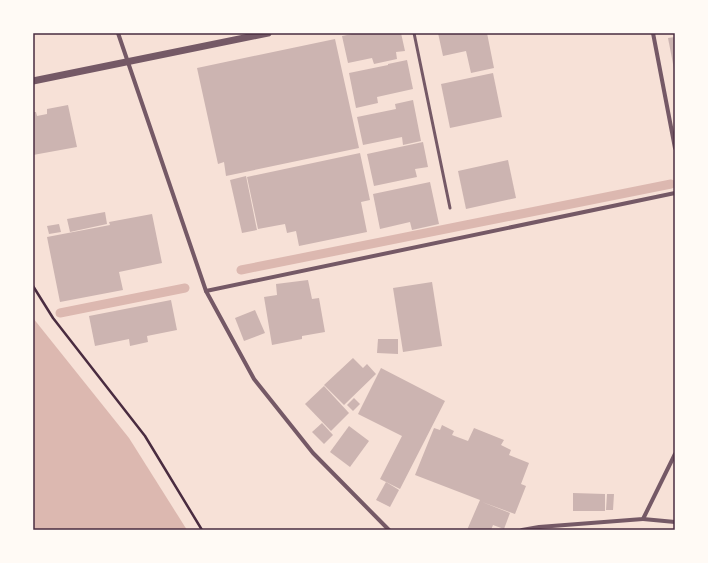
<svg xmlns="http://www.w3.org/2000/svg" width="708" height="563" font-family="'Exo 2',sans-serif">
<rect width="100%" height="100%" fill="#f7e1d7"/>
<!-- water -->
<path fill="#dcb8b0" d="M33,318L129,438L187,530H33Z"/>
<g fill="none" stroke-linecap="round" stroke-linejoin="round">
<!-- stream -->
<g stroke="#dcb8b0" stroke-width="9">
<path d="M241,270L671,184"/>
<path d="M60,313L185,288"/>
</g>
</g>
<!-- building -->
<g fill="#ccb4b1">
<path d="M357,33H401L405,51L396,52L397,59L374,64L372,58L348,63L342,36Z"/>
<path d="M438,33H487L494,68L471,73L466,51L443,56Z"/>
<path d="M675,37V69H674L668,38Z"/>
<path d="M335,39L359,148L226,176L224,162L218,164L197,68Z"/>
<path d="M407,60L413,89L377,97L378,103L356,108L349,73L388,65V64Z"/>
<path d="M493,73L502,117L450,128L441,84Z"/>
<path d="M413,100L421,141L403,145L402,137L363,145L357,117L396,109L395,104Z"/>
<path d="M68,105L77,147L33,155V112H36L37,116L47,114V109Z"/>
<path d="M423,142L428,167L415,169L417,177L374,186L367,154Z"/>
<path d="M360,153L370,200L361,202L367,232L299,246L296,231L287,233L285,224L258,229L247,177Z"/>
<path d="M508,160L516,198L466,209L458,171Z"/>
<path d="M246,176L257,230L242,233L230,180Z"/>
<path d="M430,182L439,224L412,230L410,222L380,229L373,194Z"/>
<path d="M105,212L107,224L70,232L67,219Z"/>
<path d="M152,214L162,263L119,272L123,290L60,302L47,237L110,225L109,222Z"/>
<path d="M59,224L61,232L49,234L47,226Z"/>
<path d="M308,280L312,299L319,298L325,332L302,336V339L272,345L264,297L277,295L276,284Z"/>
<path d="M432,282L442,346L403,352L393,288Z"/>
<path d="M171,300L177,330L147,336L148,342L130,346L129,339L95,346L89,316Z"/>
<path d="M255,310L265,333L244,341L235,318Z"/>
<path d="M378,339H398V354L377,353Z"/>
<path d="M353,358L363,368L367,364L376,374L344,405L324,385Z"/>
<path d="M381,368L445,401L400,489L380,479L402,436L358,414Z"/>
<path d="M324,386L349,413L331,431L305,404Z"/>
<path d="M354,398L360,404L353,411L347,405Z"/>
<path d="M322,423L333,435L324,444L312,432Z"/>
<path d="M442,425L454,431L452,435L468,441L474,428L504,440L501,445L511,450L509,455L529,463L521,484L526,486L515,514L482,502L510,513L504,529L493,525L491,530H467L480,500L415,475L434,428L440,430Z"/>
<path d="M349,426L369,441L350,467L330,452Z"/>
<path d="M386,482L399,490L390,507L376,500Z"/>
<path d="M573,493L605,494V511H573Z"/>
<path d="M607,494H614L613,510H606Z"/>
</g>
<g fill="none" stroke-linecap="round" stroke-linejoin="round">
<!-- path -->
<path stroke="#4a2c40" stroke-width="2.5" d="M33,286L53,318L145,436L202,530"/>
<!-- service -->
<path stroke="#755966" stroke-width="3" d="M414,33L450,208"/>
<!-- minor -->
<g stroke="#755966" stroke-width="4">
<path d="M118,33L206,291L254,379L313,453L389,530"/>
<path d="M653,33L675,148"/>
<path d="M206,291L675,193"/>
<path d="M643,519L675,522"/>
<path d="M522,530L539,527L643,519L675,454"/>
</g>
<!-- tertiary -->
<path stroke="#755966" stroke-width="7" d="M33,81L268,33"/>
</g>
<!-- border -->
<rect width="708" height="563" fill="none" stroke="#fffaf5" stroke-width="68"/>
<rect x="34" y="34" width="640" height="495" fill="none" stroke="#4a2c40" stroke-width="1.5"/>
</svg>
